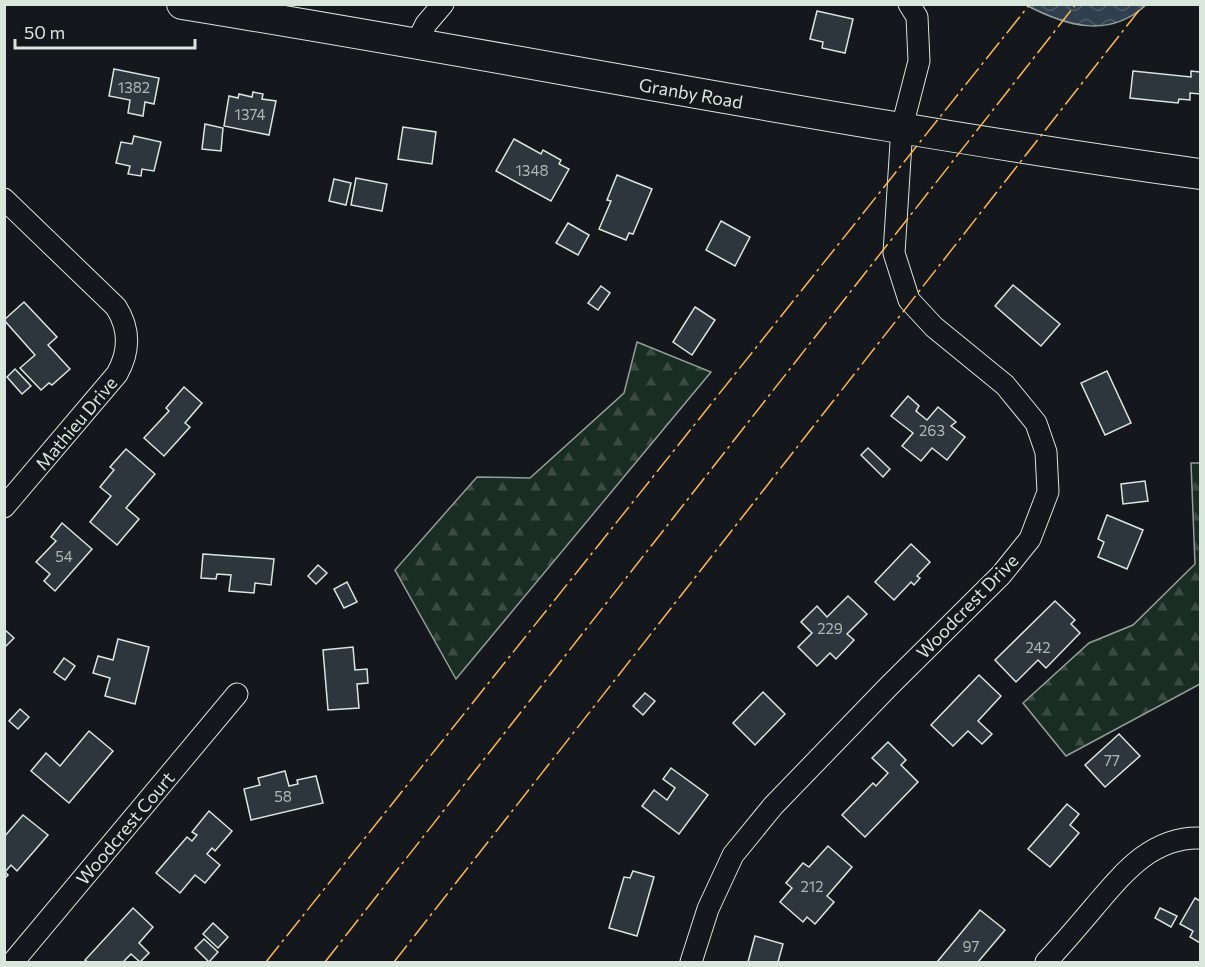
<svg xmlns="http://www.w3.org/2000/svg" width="1205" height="967" font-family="Commissioner,sans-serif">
<defs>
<pattern id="forest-firs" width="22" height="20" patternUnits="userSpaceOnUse" patternTransform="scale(1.5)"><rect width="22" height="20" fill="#1a2d24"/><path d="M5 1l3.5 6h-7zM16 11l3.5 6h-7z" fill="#3b4b43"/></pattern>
<pattern id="water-waves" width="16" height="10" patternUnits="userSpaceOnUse" patternTransform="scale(1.5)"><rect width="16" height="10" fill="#2f3f4d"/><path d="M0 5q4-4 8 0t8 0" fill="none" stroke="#4c5b66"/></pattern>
</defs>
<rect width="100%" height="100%" fill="#14181c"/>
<!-- forest -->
<g fill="url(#forest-firs)" stroke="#939e99" stroke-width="1.5">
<path d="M637,342L711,372L456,679L395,570L477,477L530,478L624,393Z"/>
<path d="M1191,463H1200V684L1066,756L1023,703L1089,643L1133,625L1195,564Z"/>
</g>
<!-- water -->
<path fill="url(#water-waves)" stroke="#939e99" stroke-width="1.5" d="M1026,5H1146C1109,39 1066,26 1026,5Z"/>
<!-- building -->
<g fill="#2c363c" stroke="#d8e6dc" stroke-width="1.5">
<path d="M817,11L853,19L845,53L822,48L823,42L810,39Z"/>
<path d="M114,69L159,78L154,104L145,102L143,116L128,113L130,100L109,96Z"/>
<path d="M1133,71L1191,77V71L1200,72V94L1190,93V100L1179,99L1178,103L1130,98Z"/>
<path d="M253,92L263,94L262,99L276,101L269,135L224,126L229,96L238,98L239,94L252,97Z"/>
<path d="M205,124L223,128L221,151L202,149Z"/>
<path d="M403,127L436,132L432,164L398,159Z"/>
<path d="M134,136L161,142L154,171L142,169L141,176L128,174L130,166L116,163L121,142L132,144Z"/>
<path d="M514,139L541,154L543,150L561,160L559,164L569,169L551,201L496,171Z"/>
<path d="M617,175L652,189L633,234L629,233L626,240L599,229L611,201L607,200Z"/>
<path d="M356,178L387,184L382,211L351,205Z"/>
<path d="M334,179L351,183L346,205L329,201Z"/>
<path d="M721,221L750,237L735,266L706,250Z"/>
<path d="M568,223L589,235L578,255L556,243Z"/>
<path d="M1013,285L1060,324L1041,346L995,306Z"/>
<path d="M601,286L610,293L598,310L588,303Z"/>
<path d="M24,302L57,337L48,345L70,369L52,385L49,383L41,390L20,368L35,355L4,320Z"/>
<path d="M695,307L715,320L692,355L673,342Z"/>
<path d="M15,369L31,386L22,394L7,377Z"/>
<path d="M1107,371L1131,423L1105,435L1081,383Z"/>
<path d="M184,387L202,403L185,423L190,427L164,456L144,438L169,411L166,408Z"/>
<path d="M908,396L919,406L916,411L927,420L938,407L956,422L951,426L965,437L947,460L932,448L921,461L902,446L913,433L891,416Z"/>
<path d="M868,448L890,469L883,477L861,455Z"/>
<path d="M126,449L155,474L126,508L139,519L117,545L90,522L111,496L100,487L114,470L110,467Z"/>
<path d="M1145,481L1148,501L1123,504L1121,484Z"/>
<path d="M1107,515L1143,530L1127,569L1098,557L1104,542L1098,539Z"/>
<path d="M62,523L92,549L55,591L44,581L50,574L36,562L56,541L51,537Z"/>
<path d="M911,544L930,562L917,576L920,578L914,585L911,582L894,600L875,582Z"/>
<path d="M203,554L274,559L271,585L255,583L254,593L229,591L231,575L217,574L216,579L201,578Z"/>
<path d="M318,565L327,573L316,584L308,576Z"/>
<path d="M347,582L357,602L344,608L334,589Z"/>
<path d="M848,596L867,614L847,634L854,640L836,659L830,653L817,666L798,647L812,633L801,622L817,606L827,617Z"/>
<path d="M1055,601L1075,620L1071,624L1080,633L1046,668L1038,660L1016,682L995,660Z"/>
<path d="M4,629L14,638L4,648Z"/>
<path d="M118,639L149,647L135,704L105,696L110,678L93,673L98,656L113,660Z"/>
<path d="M353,647L355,670L367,669L368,683L357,684L359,708L328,710L323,650Z"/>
<path d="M64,658L75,666L65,680L54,672Z"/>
<path d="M979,675L1001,696L978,721L992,734L982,744L968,731L953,746L931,725Z"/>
<path d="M763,692L785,714L755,745L733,723Z"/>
<path d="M645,693L655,701L643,715L633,706Z"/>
<path d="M20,709L29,717L18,729L9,721Z"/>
<path d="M89,731L113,751L69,803L31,771L46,753L60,766Z"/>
<path d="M1119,734L1140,756L1105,787L1085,765Z"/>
<path d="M888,742L906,760L901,765L918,782L865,837L842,815L873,783L876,786L888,773L872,758Z"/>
<path d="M671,768L708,795L679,834L642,806L654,790L667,800L675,788L663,779Z"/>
<path d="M285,771L289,786L298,784L297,780L316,776L323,803L251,820L244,789L260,785L258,778Z"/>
<path d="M1067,804L1079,814L1070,825L1079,833L1050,867L1028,849Z"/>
<path d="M209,811L232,831L215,851L212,848L207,854L220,865L205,883L195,875L180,893L156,873L187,837L192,841L197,835L192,832Z"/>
<path d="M23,815L48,835L17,871L11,865L5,872L8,875L4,879V837Z"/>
<path d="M828,846L852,867L827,896L834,902L815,924L807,917L803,922L780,902L792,888L786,883L803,863L809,867Z"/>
<path d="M633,871L654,877L637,936L609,928L624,877L630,878Z"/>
<path d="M1195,898L1200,901V943L1190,937L1193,931L1180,924Z"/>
<path d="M133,908L153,927L139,943L149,953L140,962L131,954L123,962H88L85,960Z"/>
<path d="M1160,908L1177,916L1171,927L1155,918Z"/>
<path d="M980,910L1005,930L978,962H937Z"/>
<path d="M213,923L228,937L218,948L203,934Z"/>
<path d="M755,936L783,944L778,962H748Z"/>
<path d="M204,939L218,952L209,962L195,948Z"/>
</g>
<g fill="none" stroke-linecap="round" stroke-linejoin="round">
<defs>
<g id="street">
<path d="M416,44L426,24L443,4"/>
<path d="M4,199L116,307C130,329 130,351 117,374L4,507"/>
<path d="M13,962L237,694"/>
<path d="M691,962L708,909L733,855L773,806L889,686L1001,575L1030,539L1048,492L1046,452L1036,423L1005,385L934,327L909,300L894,253L902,127L919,61L917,17L909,4"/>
<path d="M1046,962C1063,944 1079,925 1095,906C1124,872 1152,837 1200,838"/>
</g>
<path id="secondary" d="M182,4C522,59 859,127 1200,174"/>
</defs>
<!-- street casing -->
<use href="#street" stroke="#d8e6dc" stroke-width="23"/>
<!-- secondary casing -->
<use href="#secondary" stroke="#d8e6dc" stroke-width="32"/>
<!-- street -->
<use href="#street" stroke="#14181c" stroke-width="21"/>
<!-- secondary -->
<use href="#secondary" stroke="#14181c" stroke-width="30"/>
<!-- power -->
<g stroke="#ffb74d" stroke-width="1.5" stroke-dasharray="21 4.5 3 4.5" stroke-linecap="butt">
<path d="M266,962L1030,4"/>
<path d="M325,962L1076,4"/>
<path d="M394,962L1144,4"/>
</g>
</g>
<g text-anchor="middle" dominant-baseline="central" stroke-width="4.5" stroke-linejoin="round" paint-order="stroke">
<!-- number labels -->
<g font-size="15" fill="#adbab4">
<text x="134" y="87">1382</text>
<text x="250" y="114">1374</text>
<text x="532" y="170">1348</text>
<text x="932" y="430">263</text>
<text x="64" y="556">54</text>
<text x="830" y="628">229</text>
<text x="1038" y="647">242</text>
<text x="1112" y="760">77</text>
<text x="283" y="796">58</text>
<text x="812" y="886">212</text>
<text x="971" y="946">97</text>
</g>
<!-- street labels -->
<g font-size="18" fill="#d8e6dc" stroke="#14181c">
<text transform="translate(691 93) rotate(10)">Granby Road</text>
<text transform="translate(76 423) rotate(-50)">Mathieu Drive</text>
<text transform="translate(967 606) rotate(-46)">Woodcrest Drive</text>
<text transform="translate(125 828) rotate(-50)">Woodcrest Court</text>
</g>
</g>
<!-- border -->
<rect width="1205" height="967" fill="none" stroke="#d8e6dc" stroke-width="12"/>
<!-- scale -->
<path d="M15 39v9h180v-9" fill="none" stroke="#d8e6dc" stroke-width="3"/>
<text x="24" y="39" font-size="18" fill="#d8e6dc" stroke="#14181c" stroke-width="4.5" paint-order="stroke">50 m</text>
</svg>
